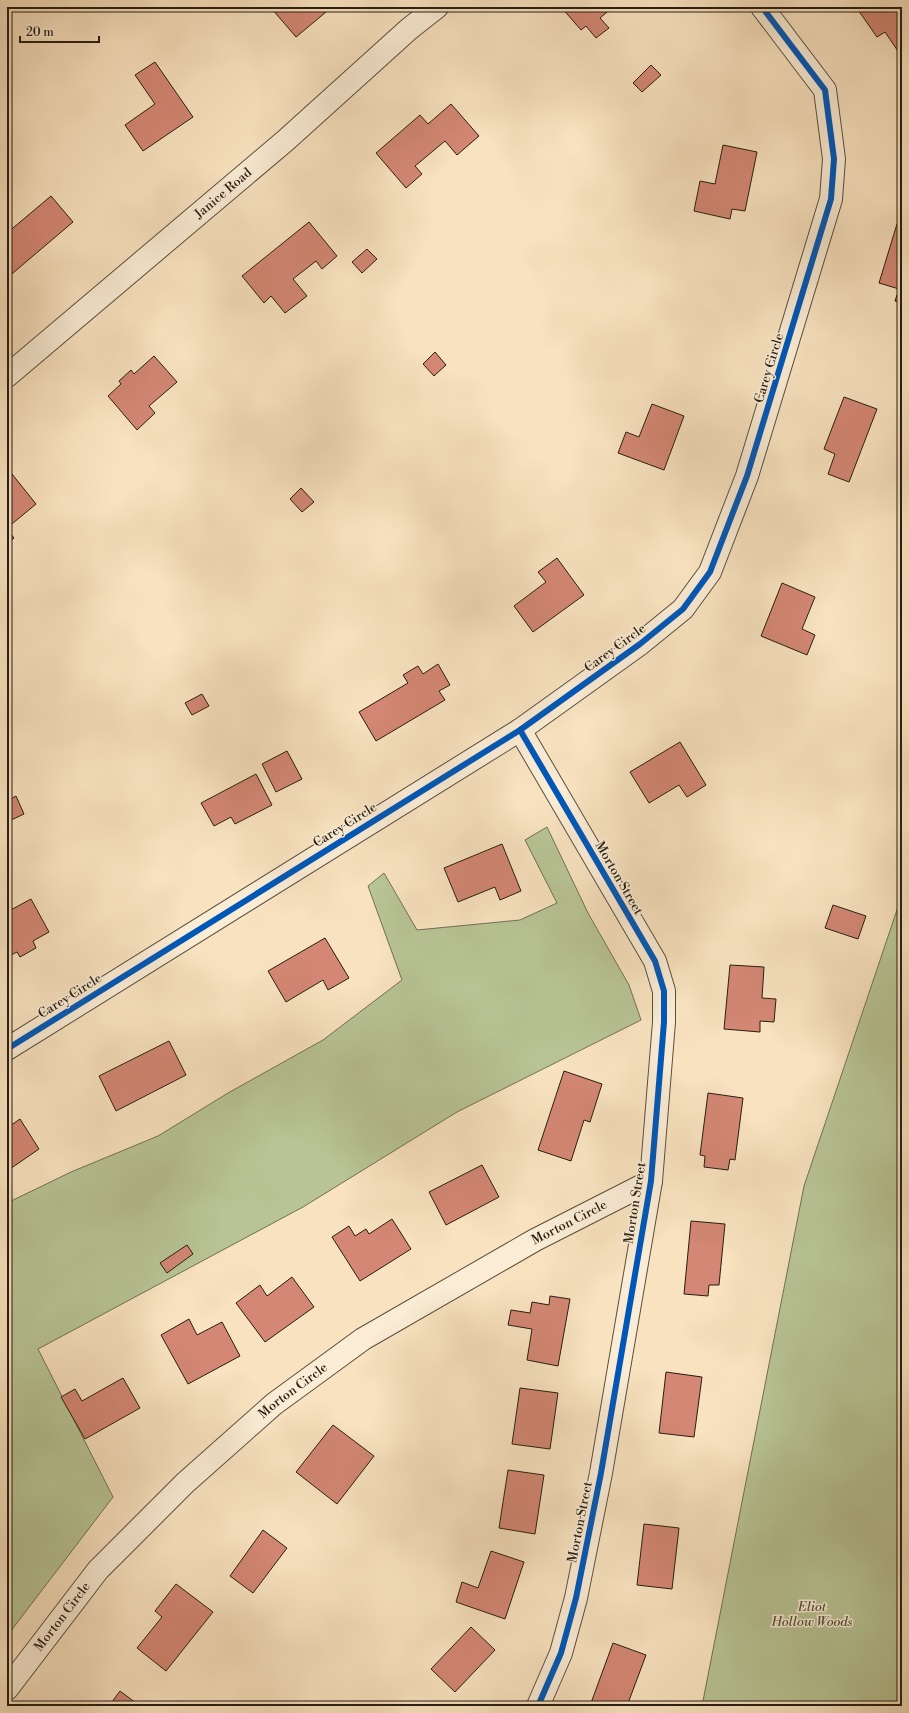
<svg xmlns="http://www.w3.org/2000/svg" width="909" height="1713" font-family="'Libre Bodoni',serif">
<rect width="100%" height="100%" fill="#f8e2bf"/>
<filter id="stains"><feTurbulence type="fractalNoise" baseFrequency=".005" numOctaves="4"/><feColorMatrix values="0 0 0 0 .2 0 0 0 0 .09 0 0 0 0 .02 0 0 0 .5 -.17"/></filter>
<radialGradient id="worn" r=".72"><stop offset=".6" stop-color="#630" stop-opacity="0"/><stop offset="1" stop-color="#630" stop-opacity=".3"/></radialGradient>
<!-- green -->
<g fill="#b8c495" stroke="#707054">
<path d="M547,827L588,913L629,985L641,1020L457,1112L303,1207L38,1349L113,1497L7,1636V1203L71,1172L158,1136L228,1093L323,1040L402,980L368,886L384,873L417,930L520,920L557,903L525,840Z"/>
<path d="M902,895V1706H702L804,1186Z"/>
</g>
<!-- building -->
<g fill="#d38774" stroke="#271d12">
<path d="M274,7H332L296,37L272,9Z"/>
<path d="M561,7H613L600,18L609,28L596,38L586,26L581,30Z"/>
<path d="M856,7H900L902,10V57L885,32L877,37Z"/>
<path d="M155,62L193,117L143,151L125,125L155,104L135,75Z"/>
<path d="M651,65L661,75L642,92L633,83Z"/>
<path d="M451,104L479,136L457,155L445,141L415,166L422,174L406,188L376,153L420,115L428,124Z"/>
<path d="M723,145L757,152L745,211L732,209L730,219L694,211L700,181L715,184Z"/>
<path d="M51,196L73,222L7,278V233Z"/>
<path d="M309,222L337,256L322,269L316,261L293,279L307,296L285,313L271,296L264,303L242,276Z"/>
<path d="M897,224L902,226V303L895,301L899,289L879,283Z"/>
<path d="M367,249L377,259L362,273L352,262Z"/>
<path d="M435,352L446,365L434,376L423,364Z"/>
<path d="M154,356L177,382L149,406L155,413L137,430L108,396L121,384L119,381L131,370L134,374Z"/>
<path d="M844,397L877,409L849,482L828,474L835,454L824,449Z"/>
<path d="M652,404L684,416L664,470L618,453L626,432L639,437Z"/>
<path d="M12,474L36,504L7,528V478Z"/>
<path d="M301,488L314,502L302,512L290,499Z"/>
<path d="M7,529L14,538L7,544Z"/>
<path d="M557,558L584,595L533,632L514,606L546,582L538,572Z"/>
<path d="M782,583L815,597L802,629L815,635L807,655L761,636Z"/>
<path d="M438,664L450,685L439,691L445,700L376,741L359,712L408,683L403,675L418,666L423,674Z"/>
<path d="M202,694L209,706L192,715L185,703Z"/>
<path d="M680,742L706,785L687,797L679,785L649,803L630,772Z"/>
<path d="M287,751L302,779L276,792L262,764Z"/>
<path d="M256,774L272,805L235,824L231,817L214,826L201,803Z"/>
<path d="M16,796L24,814L9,821L7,816V801Z"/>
<path d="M502,844L521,891L500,900L495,887L458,902L444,868Z"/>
<path d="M31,899L49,932L33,941L36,948L20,957L17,952L7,957V912Z"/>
<path d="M833,905L866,916L858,939L825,928Z"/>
<path d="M325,938L349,978L328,990L323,980L286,1002L268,971Z"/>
<path d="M730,965L764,967L762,998L776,999L774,1022L760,1021V1032L724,1029Z"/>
<path d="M169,1041L186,1075L116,1111L99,1076Z"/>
<path d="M564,1071L602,1084L590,1122L584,1120L571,1161L538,1150Z"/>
<path d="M708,1093L743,1098L735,1160L730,1159L728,1170L704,1167L705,1156L700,1155Z"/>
<path d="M20,1119L39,1149L7,1171V1128Z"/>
<path d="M482,1165L499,1197L446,1225L429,1192Z"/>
<path d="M392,1219L411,1249L360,1281L332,1237L349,1226L355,1236L366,1229L369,1234Z"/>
<path d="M691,1221L725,1224L719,1285H709L708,1296L684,1294Z"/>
<path d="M187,1245L193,1254L167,1273L160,1263Z"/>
<path d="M292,1277L314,1307L265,1342L236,1303L260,1285L267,1296Z"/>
<path d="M550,1296L570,1299L558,1366L527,1360L532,1329L508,1325L511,1310L530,1313L532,1302L549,1305Z"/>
<path d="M189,1319L197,1335L222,1322L240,1356L188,1384L161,1335Z"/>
<path d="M666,1372L702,1377L694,1437L659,1433Z"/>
<path d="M123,1378L140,1408L85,1439L61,1397L75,1389L82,1401Z"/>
<path d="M520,1388L558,1393L550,1449L512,1444Z"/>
<path d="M333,1425L374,1456L337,1504L296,1472Z"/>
<path d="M508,1470L544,1475L535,1534L499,1528Z"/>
<path d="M644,1524L679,1528L672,1589L637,1585Z"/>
<path d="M263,1530L287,1548L253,1593L230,1576Z"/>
<path d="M491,1551L524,1562L505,1619L456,1602L462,1582L478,1588Z"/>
<path d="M176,1584L213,1612L166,1671L137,1648L162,1617L155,1611Z"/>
<path d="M471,1627L495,1650L455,1692L431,1669Z"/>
<path d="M613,1643L646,1655L627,1706H600L591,1703Z"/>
<path d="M120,1691L140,1706H109Z"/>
</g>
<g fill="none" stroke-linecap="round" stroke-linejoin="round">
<defs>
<g id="street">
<path id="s1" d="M7,376L285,141L409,29L437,7"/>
<path d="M520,730L655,961L664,991V1022L651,1181L601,1473L576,1598L561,1653L538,1706"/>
<path d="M7,1049L520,730L640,644L683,609L710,572L747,476L831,199L834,159L825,90L762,7"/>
<path id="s2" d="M7,1689L98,1570L185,1483L274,1404L363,1339L535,1240L651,1181"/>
</g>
</defs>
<!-- street casing -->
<use href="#street" stroke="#5b4e3d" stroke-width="24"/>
<!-- street -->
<use href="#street" stroke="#faecd5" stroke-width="22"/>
<defs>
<g id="cycleway">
<path d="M520,730L655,961L664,991V1022L651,1181L601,1473L576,1598L561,1653L538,1706"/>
<path d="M7,1049L520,730L640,644L683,609L710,572L747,476L831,199L834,159L825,90L762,7"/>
</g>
</defs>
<!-- cycleway casing -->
<use href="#cycleway" stroke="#faecd5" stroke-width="8"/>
<!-- cycleway -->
<use href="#cycleway" stroke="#0057b8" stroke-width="6"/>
</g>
<g text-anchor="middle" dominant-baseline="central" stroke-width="3" stroke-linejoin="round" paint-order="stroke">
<!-- street labels -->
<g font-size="13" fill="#271d12" stroke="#faecd5">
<text stroke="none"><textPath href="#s1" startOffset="283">Janice Road</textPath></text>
<text transform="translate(769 368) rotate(-73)">Carey Circle</text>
<text transform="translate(615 648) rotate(-36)">Carey Circle</text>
<text transform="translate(345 825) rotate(-32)">Carey Circle</text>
<text transform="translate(619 878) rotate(60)">Morton Street</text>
<text transform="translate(70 996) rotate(-32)">Carey Circle</text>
<text transform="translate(635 1203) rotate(-81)">Morton Street</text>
<text stroke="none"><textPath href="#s2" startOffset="739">Morton Circle</textPath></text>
<text stroke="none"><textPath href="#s2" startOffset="415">Morton Circle</textPath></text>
<text transform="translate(580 1522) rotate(-79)">Morton Street</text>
<text stroke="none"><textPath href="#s2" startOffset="91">Morton Circle</textPath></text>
</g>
<!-- park labels -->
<g font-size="13" font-style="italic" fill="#524f39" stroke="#faecd5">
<text x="812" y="1607">Eliot<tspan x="812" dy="15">Hollow Woods</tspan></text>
</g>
</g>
<!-- margin -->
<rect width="909" height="1713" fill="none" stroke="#f8e2bf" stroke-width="24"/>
<rect x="8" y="8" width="893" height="1697" fill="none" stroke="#271d12" stroke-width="2"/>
<rect x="12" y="12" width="885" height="1689" fill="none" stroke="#271d12"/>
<!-- scale -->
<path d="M20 36v6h79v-6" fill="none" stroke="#271d12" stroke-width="2"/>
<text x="26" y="36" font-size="12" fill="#271d12" stroke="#faecd5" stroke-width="3" paint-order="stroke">20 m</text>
<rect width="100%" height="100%" filter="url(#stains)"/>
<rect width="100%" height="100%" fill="url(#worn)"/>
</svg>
